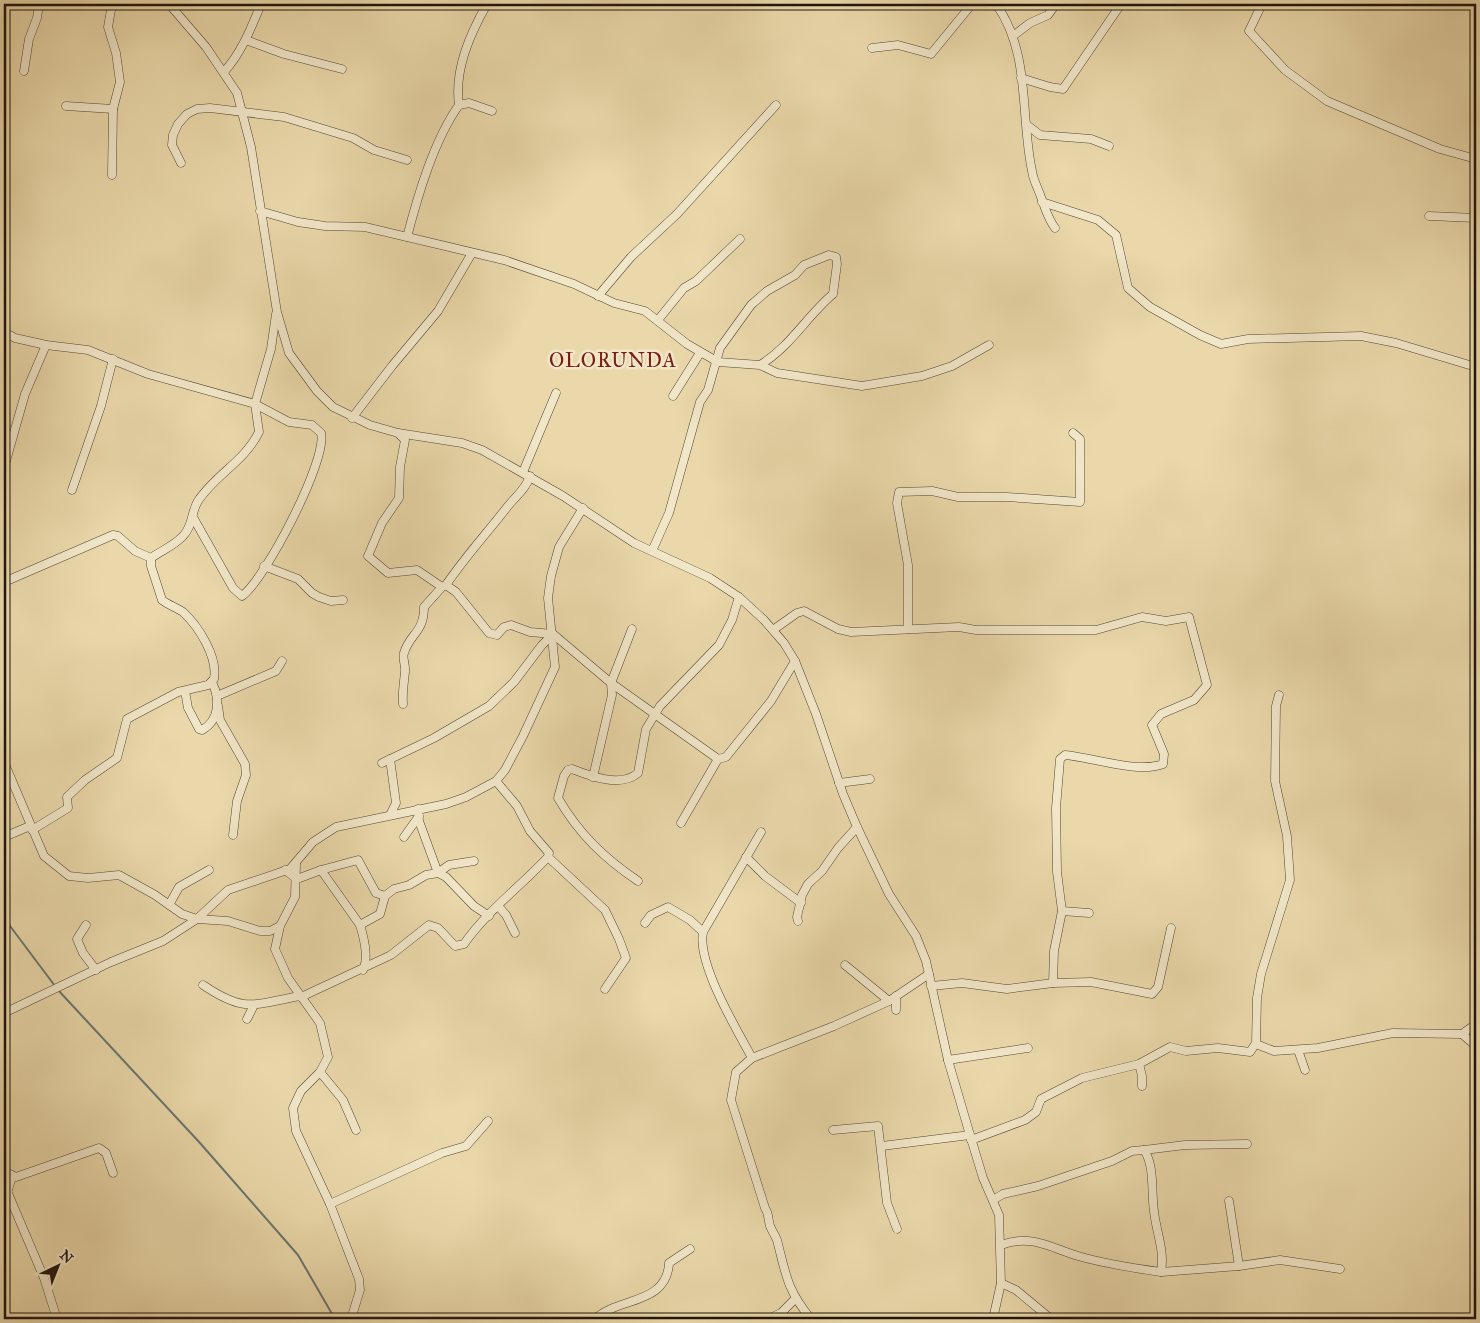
<svg xmlns="http://www.w3.org/2000/svg" width="1480" height="1323" font-family="'IM FELL Great Primer',serif">
<rect width="100%" height="100%" fill="#ead8aa"/>
<filter id="stains"><feTurbulence type="fractalNoise" baseFrequency=".004" numOctaves="4"/><feColorMatrix values="0 0 0 0 .2 0 0 0 0 .09 0 0 0 0 .02 0 0 0 .5 -.17"/></filter>
<radialGradient id="worn" r=".72"><stop offset=".6" stop-color="#630" stop-opacity="0"/><stop offset="1" stop-color="#630" stop-opacity=".3"/></radialGradient>
<g fill="none" stroke-linecap="round" stroke-linejoin="round">
<!-- stream -->
<g stroke="#697770" stroke-width="2">
<path d="M4,918L55,986"/>
<path d="M58,990L200,1143L298,1255L335,1319"/>
</g>
<defs>
<g id="minor">
<path d="M112,4L108,27L116,53L120,82L113,109L112,175"/>
<path d="M169,4L206,47L237,93L251,147L277,312L289,353L317,391L333,407L370,425L398,433L462,443L482,450L563,496L634,543L710,578L739,597L764,620L784,643L795,661L816,714L843,794L857,827L889,894L916,936L926,961L948,1060L970,1135L983,1178L999,1215L1001,1283L993,1319"/>
<path d="M996,4C1031,53 1020,115 1032,171C1033,180 1038,188 1041,197C1045,208 1048,219 1055,228"/>
<path d="M1262,4L1249,31L1285,70L1327,101L1440,149L1476,159"/>
<path d="M1013,36L1030,23L1048,15L1056,4"/>
<path d="M246,40L284,54L342,69"/>
<path d="M872,48L898,45L931,54L972,4"/>
<path d="M24,71L29,39L37,18L39,4"/>
<path d="M224,72C242,52 251,28 261,4"/>
<path d="M1021,78L1050,87L1063,89L1121,4"/>
<path d="M459,105C454,70 470,34 487,4"/>
<path d="M66,106L113,109"/>
<path d="M1027,125L1040,135L1091,139L1109,146"/>
<path d="M181,163L172,145L173,135L178,124L187,114L197,109L210,108L284,117L353,138L374,150L407,160"/>
<path d="M1042,202L1098,220L1116,235L1128,288L1150,307L1200,335L1221,344L1248,339L1361,336L1396,343L1476,367"/>
<path d="M260,211L298,222L325,226L365,227L504,260L574,284L614,303L645,311L687,344L718,362L760,365L777,373L862,386L922,376L952,366L989,345"/>
<path d="M1429,216L1476,218"/>
<path d="M407,237C418,195 434,140 459,105L469,103L492,111"/>
<path d="M598,296L631,257L677,214L776,105"/>
<path d="M658,320L684,288L696,281L740,239"/>
<path d="M4,332L15,338L46,345L88,350L148,374L255,404L289,422L312,425L321,433C328,460 264,581 242,596L233,588L194,519"/>
<path d="M673,396L700,353"/>
<path d="M352,418L392,366L438,311L472,253"/>
<path d="M398,433L405,440L400,467L399,498L382,523L368,556L388,573L417,570L442,587L446,585"/>
<path d="M4,468L25,394L46,345"/>
<path d="M523,472L556,393"/>
<path d="M530,476C526,489 516,496 508,506C487,533 465,557 446,585L456,592L489,633L497,635L504,627L511,625L530,632L553,634L611,683L718,759L726,757L771,701L795,661"/>
<path d="M72,490L101,406L113,359"/>
<path d="M652,551L669,513L700,402L708,390L720,348L751,305L767,291L795,275L804,265L829,255L836,257L837,264L833,294C807,316 790,347 760,365"/>
<path d="M264,566L298,579L312,593L319,597L331,601L343,600"/>
<path d="M4,582L113,535L118,536L135,551L151,558C161,551 175,545 183,536C193,526 191,512 198,501C215,475 245,461 259,432L255,404L271,349L276,314"/>
<path d="M908,629V565L897,503L899,492L932,491L958,497H1007L1080,502V439L1073,433"/>
<path d="M773,630L797,613L804,611L838,629L851,632L959,627L976,630H1096L1142,617L1166,621L1189,617L1207,685L1194,700L1161,714L1152,725L1164,754L1163,764C1138,774 1091,757 1065,755L1060,759L1056,808L1057,872L1062,911L1054,951L1053,983"/>
<path d="M185,691L188,708L199,729L202,730C220,720 220,699 212,682"/>
<path d="M217,696L276,671L282,661"/>
<path d="M403,704C402,692 404,683 405,672C406,666 402,658 404,653C410,633 424,633 424,607L442,587"/>
<path d="M218,706L220,720L245,764L246,775L237,801L233,835"/>
<path d="M390,759L396,803L390,815"/>
<path d="M4,762L44,856L69,876L88,878L119,875L155,895L182,914L197,919L228,921L260,931H270L280,926"/>
<path d="M382,763L434,738L489,706L514,682L542,645L553,634"/>
<path d="M593,777L612,695L611,683L632,629"/>
<path d="M839,783L870,779"/>
<path d="M418,809L419,821L438,873L449,865L474,861"/>
<path d="M681,823L718,759"/>
<path d="M32,830L68,808L67,797L85,780L117,758L127,719L178,692L208,685L214,679C218,657 199,627 183,612C176,607 168,605 162,600L151,566V558"/>
<path d="M4,837L30,826"/>
<path d="M404,837L419,816"/>
<path d="M548,857L605,910L619,939L626,958L605,989"/>
<path d="M746,857L765,876L801,903"/>
<path d="M296,864L295,897L280,926L275,949L288,978L320,1023L328,1057L320,1072L301,1091L293,1108L296,1131L330,1204L359,1279L360,1290L351,1319"/>
<path d="M285,870L297,879L321,870L358,860L376,893L385,896L394,889L409,885L426,875L438,873L446,877L474,906L489,916"/>
<path d="M321,870L360,925L380,914L385,896"/>
<path d="M638,881C604,858 579,834 558,798L564,776L568,770L572,769C590,776 621,788 638,773L646,729L660,706L719,645L732,620L739,597"/>
<path d="M169,905L179,887L209,870"/>
<path d="M498,906L506,915L515,933"/>
<path d="M1062,911L1089,913"/>
<path d="M798,921L797,917L802,895L808,884L822,871L838,848L857,827"/>
<path d="M645,923L651,915L668,907L690,920L703,932"/>
<path d="M86,925L77,939L83,953L96,970"/>
<path d="M360,925C364,938 369,958 363,970"/>
<path d="M845,965L889,1001"/>
<path d="M203,985C246,1014 254,1004 300,996"/>
<path d="M931,986L962,983L1007,989L1053,983L1091,982L1152,994L1158,987L1171,928"/>
<path d="M301,997L391,955L429,925L438,928L455,946L464,944C487,911 521,886 548,857L549,853L530,831L517,806L496,781"/>
<path d="M896,1010V996"/>
<path d="M4,1013L111,962L163,941L197,919L228,890L290,869L313,842L336,827L446,804L466,797L496,781L505,770L523,736L555,667L548,598L551,576L559,547L583,508"/>
<path d="M247,1019L254,1005"/>
<path d="M1476,1024L1462,1034L1476,1046"/>
<path d="M1256,1044L1274,1051L1318,1048L1393,1033L1462,1034"/>
<path d="M1298,1050L1305,1070"/>
<path d="M752,1058C736,1028 697,964 703,932L761,832"/>
<path d="M948,1060L1028,1048"/>
<path d="M1139,1064L1142,1076V1086"/>
<path d="M320,1072L343,1100L356,1130"/>
<path d="M833,1130L878,1126L887,1203L897,1229"/>
<path d="M971,1140L1025,1120L1036,1112L1041,1099L1082,1078L1139,1064L1170,1047L1186,1051L1218,1048L1250,1052L1256,1043L1257,998L1261,974L1290,880L1287,836L1275,781L1276,706L1279,695"/>
<path d="M882,1146L970,1135"/>
<path d="M1144,1150L1185,1145L1247,1144"/>
<path d="M4,1171L16,1177L99,1148L106,1153L113,1173"/>
<path d="M7,1191L44,1278L57,1319"/>
<path d="M993,1200L1003,1194L1038,1186L1112,1161L1132,1151L1144,1150C1155,1166 1151,1192 1154,1211C1156,1232 1165,1250 1161,1272C1133,1268 1105,1264 1078,1256C1049,1247 1031,1234 1001,1245"/>
<path d="M1229,1201L1239,1266"/>
<path d="M4,1202L12,1177"/>
<path d="M330,1204L442,1153L466,1146L488,1121"/>
<path d="M1161,1272L1239,1266L1280,1260L1340,1269"/>
<path d="M1001,1283L1016,1290L1051,1319"/>
<path d="M595,1319C618,1297 667,1305 669,1263L690,1249"/>
<path d="M768,1319L781,1313L795,1299"/>
<path d="M811,1319C787,1290 786,1275 777,1240C775,1235 772,1231 770,1226C768,1219 769,1214 765,1208L731,1100L736,1072L752,1058L834,1026L889,1001L929,974"/>
</g>
</defs>
<!-- minor casing -->
<use href="#minor" stroke="#524634" stroke-width="9"/>
<!-- minor -->
<use href="#minor" stroke="#f1e6c8" stroke-width="8"/>
</g>
<g text-anchor="middle" dominant-baseline="central" stroke-width="5" stroke-linejoin="round" paint-order="stroke">
<!-- quarter labels -->
<g font-size="20" letter-spacing="1" fill="#7a1f14" stroke="#f1e6c8">
<text x="613" y="360">OLORUNDA</text>
</g>
</g>
<!-- margin -->
<rect width="1480" height="1323" fill="none" stroke="#ead8aa" stroke-width="20"/>
<rect x="5" y="5" width="1470" height="1313" fill="none" stroke="#1f150d" stroke-width="2.5"/>
<rect x="10" y="10" width="1460" height="1303" fill="none" stroke="#1f150d"/>
<!-- north arrow -->
<g transform="translate(58 1266) rotate(43)" stroke="#f1e6c8" stroke-width="4" paint-order="stroke">
<path d="M0-4L9 19L0 12L-9 19Z" fill="#1f150d"/>
<text y="-8" font-size="14" font-weight="bold" text-anchor="middle" fill="#1f150d">N</text>
</g>
<rect width="100%" height="100%" filter="url(#stains)"/>
<rect width="100%" height="100%" fill="url(#worn)"/>
</svg>
